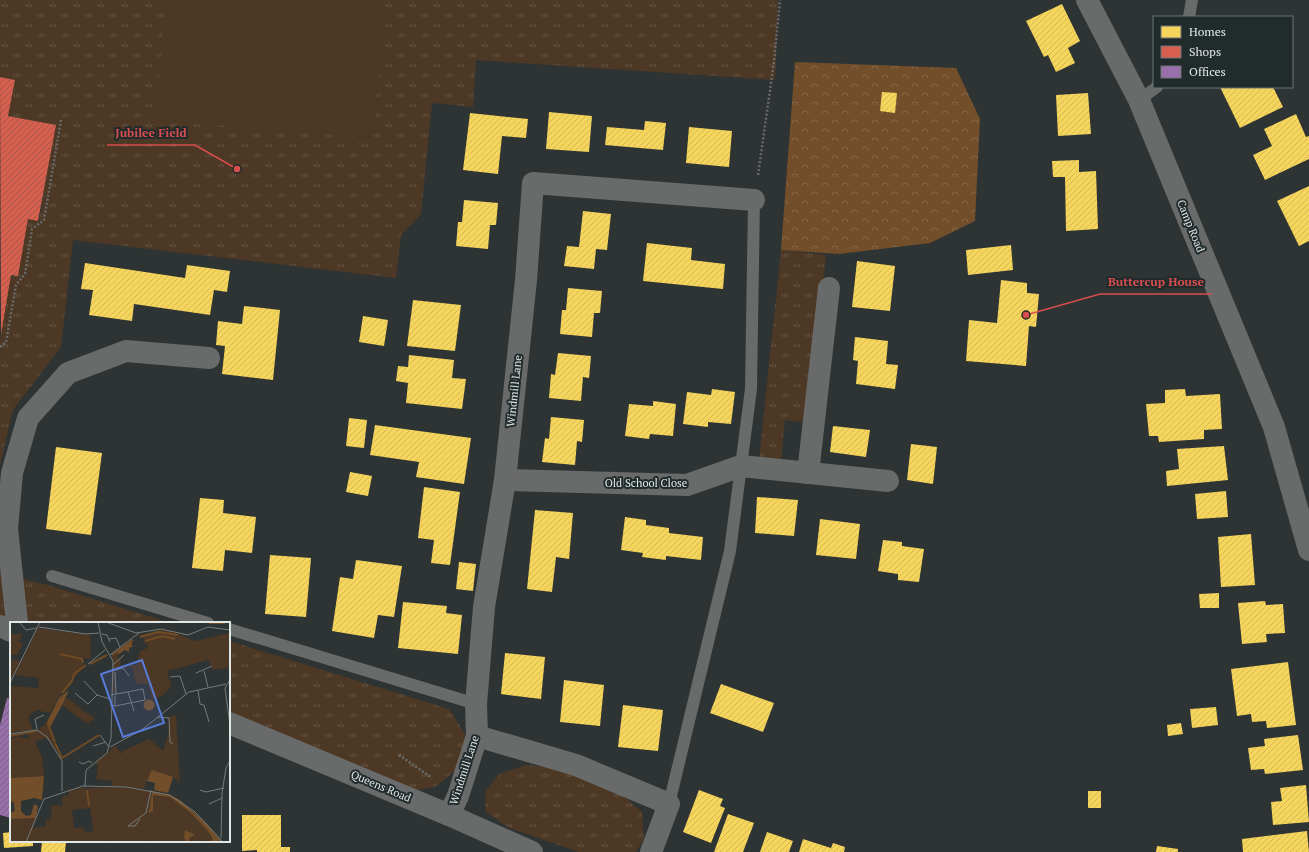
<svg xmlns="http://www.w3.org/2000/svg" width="1309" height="852" font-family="'PT Serif',serif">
<defs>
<pattern id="grass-tufts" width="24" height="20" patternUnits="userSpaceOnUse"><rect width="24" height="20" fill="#4c3824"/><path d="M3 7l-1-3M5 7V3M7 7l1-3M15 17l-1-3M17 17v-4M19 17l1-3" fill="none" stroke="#654"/></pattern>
<pattern id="forest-crowns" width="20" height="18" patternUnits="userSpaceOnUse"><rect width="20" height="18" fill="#724f2a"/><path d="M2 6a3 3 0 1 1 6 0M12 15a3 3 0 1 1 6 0" fill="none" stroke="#866849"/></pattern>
<pattern id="homes-hatch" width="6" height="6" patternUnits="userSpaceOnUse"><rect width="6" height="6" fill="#f6d55c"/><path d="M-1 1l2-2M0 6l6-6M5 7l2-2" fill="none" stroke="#d2b857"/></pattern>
<pattern id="shops-hatch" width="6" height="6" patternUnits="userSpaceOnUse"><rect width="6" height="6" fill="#d6604d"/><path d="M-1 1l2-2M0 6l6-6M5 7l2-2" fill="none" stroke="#a3574a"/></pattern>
<pattern id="offices-hatch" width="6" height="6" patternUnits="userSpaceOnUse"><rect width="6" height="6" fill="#9970ab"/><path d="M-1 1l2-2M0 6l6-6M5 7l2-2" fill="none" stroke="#775f82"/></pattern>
</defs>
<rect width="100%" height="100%" fill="#2e3333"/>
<!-- grass -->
<g fill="url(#grass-tufts)">
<path d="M0,0H778L775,80L476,60L473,107L432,103L421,214L401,235L396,278L73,240L61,347L13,410L0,465V339L11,275L18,276L28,219L39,221L55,125L8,116L15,80L0,77Z"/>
<path d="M781,250L826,255L808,423L785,420L781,462L759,460Z"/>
<path d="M0,573L51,586L171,623H11L0,621Z"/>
<path d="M229,641L449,709L468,739L461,766L435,787L413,791L229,716Z"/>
<path d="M526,765L560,768L616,789L642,812L644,840L635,852H579L509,828L485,811L486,791L499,774Z"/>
</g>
<!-- forest -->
<path fill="url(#forest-crowns)" d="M795,62L956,68L980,119L975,221L930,243L839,254L781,250Z"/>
<!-- garden -->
<path fill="#4c3824" d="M166,0H333L384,4L373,138L156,120Z"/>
<!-- homes -->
<g fill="url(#homes-hatch)">
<path d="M1062,4L1080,41L1068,48L1075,63L1056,72L1048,55L1044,57L1026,21Z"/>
<path d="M1220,87H1273L1283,107L1240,128Z"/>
<path d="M882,92L897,93L895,113L880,111Z"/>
<path d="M1088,93L1091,134L1058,136L1056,95Z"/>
<path d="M549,112L592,116L589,152L546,149Z"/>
<path d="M470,113L528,119L526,138L502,136L498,174L463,170Z"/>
<path d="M1296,114L1306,137L1309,136V159L1265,180L1253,155L1272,146L1264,129Z"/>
<path d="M645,121L666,123L663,150L605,145L607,127L644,130Z"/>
<path d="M689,127L732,131L729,167L686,163Z"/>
<path d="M1079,160V172L1096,171L1098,229L1066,231L1065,177H1053L1052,161Z"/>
<path d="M1309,186V241L1299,246L1277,201Z"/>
<path d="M464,200L498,203L496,225H490L488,249L456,246L458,222H462Z"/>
<path d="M583,211L611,214L607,250L596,249L594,269L564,266L567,246L579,247Z"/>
<path d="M647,243L692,248L691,260L725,264L723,289L643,281Z"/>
<path d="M1011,245L1013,270L968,275L966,250Z"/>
<path d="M857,261L895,266L890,311L852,307Z"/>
<path d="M85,263L185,278L187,265L230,271L227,292L214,290L210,315L134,304L132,321L89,315L93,290L81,289Z"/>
<path d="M1001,280L1027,283V293L1039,294L1036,327L1029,326L1026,366L966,361L969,320L997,323Z"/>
<path d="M568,288L602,291L600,313H594L592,337L560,334L562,310H566Z"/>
<path d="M413,300L461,305L455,351L407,346Z"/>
<path d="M244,306L280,310L273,380L222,374L225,346L216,345L218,321L242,324Z"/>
<path d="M363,316L388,320L384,346L359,342Z"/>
<path d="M855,337L888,341L886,364L898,365L895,389L856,384L858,361L853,360Z"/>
<path d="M558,353L591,356L589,378L583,377L581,401L549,398L551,374L555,375Z"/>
<path d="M409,355L454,360L452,378L466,379L462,409L406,403L408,383L396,381L398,366L408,367Z"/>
<path d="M712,389L735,392L731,424L708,422V427L683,424L687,392L711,395Z"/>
<path d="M1185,389L1186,396L1220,394L1222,429L1204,430V439L1159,442L1158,436H1149L1146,404L1165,403V390Z"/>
<path d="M653,401L676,404L673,436L650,434L649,439L625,436L629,404L653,406Z"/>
<path d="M551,417L584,420L582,442L577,441L575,465L542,462L545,438L549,439Z"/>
<path d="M349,418L367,420L364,448L346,446Z"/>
<path d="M375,425L471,438L464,484L416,477L419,462L370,455Z"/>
<path d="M833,426L870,430L866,457L830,452Z"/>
<path d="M911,444L937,447L933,484L907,480Z"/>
<path d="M1224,446L1228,480L1167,486L1166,471L1179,469L1177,449Z"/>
<path d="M56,447L102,453L91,535L46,529Z"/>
<path d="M350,472L372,476L368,496L346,492Z"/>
<path d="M424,487L460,492L450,565L431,563L434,540L418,538Z"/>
<path d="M1226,491L1228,517L1197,519L1195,494Z"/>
<path d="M757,497L798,500L794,536L755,533Z"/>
<path d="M200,498L224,500L223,513L256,517L252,553L225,550L223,571L192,568Z"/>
<path d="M535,510L573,513L569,559L556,557L552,592L527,589Z"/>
<path d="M625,517L646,520V525L669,528V533L703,537L701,560L666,556V560L642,557L643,553L621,550Z"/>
<path d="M820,519L860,524L856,559L816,555Z"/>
<path d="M1251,534L1255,585L1221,587L1218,537Z"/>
<path d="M883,540L902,542V546L924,549L919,582L898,580V574L878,571Z"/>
<path d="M270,555L311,558L306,617L265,614Z"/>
<path d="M356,560L402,566L394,617L378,615L374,638L332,631L340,577L353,579Z"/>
<path d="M459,562L476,564L473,591L456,589Z"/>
<path d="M1219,593V608H1200L1199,594Z"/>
<path d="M1265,601L1266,605L1283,604L1285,633L1266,634L1267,642L1242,644L1238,603Z"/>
<path d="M403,602L447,606L446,613L462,615L458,654L398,648Z"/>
<path d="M505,653L545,657L541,699L501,694Z"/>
<path d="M1288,662L1296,725L1267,728L1266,721L1252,722L1251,714L1237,716L1231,669Z"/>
<path d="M564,680L604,685L600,726L560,722Z"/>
<path d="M721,684L774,703L763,732L710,713Z"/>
<path d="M623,705L663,710L658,751L618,747Z"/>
<path d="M1216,707L1218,725L1192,728L1190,709Z"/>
<path d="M1181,723L1183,734L1168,736L1167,725Z"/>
<path d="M1298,735L1303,770L1265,774L1264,769L1251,770L1248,748L1265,746L1264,739Z"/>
<path d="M1306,785L1309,822L1273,825L1271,802L1282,801L1280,788Z"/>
<path d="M229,790H230L231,840H229Z"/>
<path d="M699,790L723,799L720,806L725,808L711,843L683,832Z"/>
<rect x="1088" y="791" width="13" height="17"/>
<path d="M728,814L754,823L743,852H714Z"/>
<path d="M242,815H281V847H290V852H257V850L242,851Z"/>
<path d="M1307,831L1309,852H1243L1242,839Z"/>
<path d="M11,832V841H33V846L4,848L3,833Z"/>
<path d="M767,832L793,841L789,852H760Z"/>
<path d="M803,839L831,848L833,843L845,847L844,852H799Z"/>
<path d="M42,841L66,842L65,852H41Z"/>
<path d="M1157,846L1178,849V852H1156Z"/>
</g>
<!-- shops -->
<path fill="url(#shops-hatch)" d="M0,77L15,80L8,116L56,125L38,221L28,219L18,276L11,275L1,335Z"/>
<!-- offices -->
<path fill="url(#offices-hatch)" d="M7,698L11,699V818L0,815V725Z"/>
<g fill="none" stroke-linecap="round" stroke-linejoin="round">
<!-- path -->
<g stroke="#686a6b" stroke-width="2.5" stroke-dasharray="2 2" stroke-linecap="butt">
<path d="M758,175L774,62L780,0"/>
<path d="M0,347L6,342L16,285L25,274L32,229L44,220L61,120"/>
<path d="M399,755L432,778"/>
</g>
<!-- service -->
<g stroke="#696a6a" stroke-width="12">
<path d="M1189,17L1192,0"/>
<path d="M1139,100L1157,87"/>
<path d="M52,576L208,623"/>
<path d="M229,629L476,704"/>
<path d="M669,804L730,551L751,389L754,200"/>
</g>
<!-- minor -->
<g stroke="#696a6a" stroke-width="22">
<path d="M1087,0L1139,100L1274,427L1309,550"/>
<path d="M808,473L829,288"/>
<path d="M505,480L687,485L741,466L888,481"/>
<path d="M17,623L7,529L12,473L28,418L68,373L126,351L209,358"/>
<path d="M0,626L11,631"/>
<path d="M229,723L449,815L532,852"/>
<path d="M477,736L576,765L669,804L651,852"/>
<path d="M449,815L458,796L477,736L476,704L484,607L505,480L526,280L533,183L754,200"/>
</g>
</g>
<g text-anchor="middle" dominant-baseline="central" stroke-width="4" stroke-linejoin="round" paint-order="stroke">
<!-- street labels -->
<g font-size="11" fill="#e0e7e7" stroke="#212b2c">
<text transform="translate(1191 226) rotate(68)">Camp Road</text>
<text transform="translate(514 391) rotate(-84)">Windmill Lane</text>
<text x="646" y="483">Old School Close</text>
<text transform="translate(464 770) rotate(-72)">Windmill Lane</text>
<text transform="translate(381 786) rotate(23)">Queens Road</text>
</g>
</g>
<!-- overview -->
<g transform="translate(10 622)">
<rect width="220" height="220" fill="#2e3333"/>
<path d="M28,6L80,13L81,37L72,36L73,45L48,76L40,91L26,88L18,95L23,108L0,111V64L28,66L29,56L5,53ZM151,8L161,9L185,19L220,11V45L203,48L198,38L157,49L161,65L152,74L142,77L138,62H126L122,45L105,46L106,71L102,72L103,39L101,34L107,29L110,32L107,35L111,37L110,44L127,43L130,29L138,26L137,21L130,24L135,20L133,14H127ZM0,12H12L9,20L13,21L8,33H0ZM0,38L11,39L0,60ZM55,74L75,90L85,96L78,102L52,83ZM166,93L170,161L163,155L137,159L134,167L102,164V159L86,157L88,144L85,140L96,133L105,123L116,138L111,130L139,117L153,129L158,114L159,95ZM38,100L40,109L48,129L28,108ZM27,108L37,115L25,120L32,135L34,154L0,156V117L7,114L19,117L17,110ZM75,165L80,186L62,188L64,206L74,205L75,210L84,209V212H91L104,220H0V197L26,196L23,206L35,205L36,198L41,197L42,183L52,184L53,174L59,173V169ZM142,169L170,178L212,220H198L196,216L195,220H137L136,194L140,186Z" fill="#4c3824"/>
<path d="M122,18V24L127,23L119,26V30L115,28L109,32L107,29ZM59,68L52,83L39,107L38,98L49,76ZM133.5 83a5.5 5.5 0 1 1 11 0a5.5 5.5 0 1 1-11 0ZM142,148L163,155L158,171L144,168L145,161L137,159ZM34,154L32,178L24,176L11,179V189L16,194L21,193L24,182L28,184L26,196L0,197L1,191L5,188L3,179L0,180V156ZM142,169L160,173L170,178L196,201L212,220H200L203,217L198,209L181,191L160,175L143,173V189L138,191ZM175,208L185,213L179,216V220H176L174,215Z" fill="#724f2a"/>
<path d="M160,25L164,44L153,46L149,27ZM147,27L149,36L134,40L132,31ZM149,42L154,61L143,64L138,45ZM155,126L169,130L161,152L148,148ZM107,165L142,169L140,186L136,195L137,220H104L91,212H84L77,166Z" fill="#4c3824"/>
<path fill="none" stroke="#704b24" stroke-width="2" d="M199,1H215M130,15L148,10L168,13M135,19L152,14L165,17M50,32L72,37L73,41M102,33L123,18M80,42L97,33M52,71L62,59L64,52L76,43M37,102L52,74M38,102L45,120M0,114L27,109M45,121L52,136L89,113M77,168L79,184"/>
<path fill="none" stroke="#757b7b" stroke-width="1" d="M96,0L126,11L151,7L178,13L198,5L220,8M10,1L16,8L27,6M29,5L76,12L89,11M92,12L97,13L100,20M99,17L106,16L110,25M100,33L129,11M78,42L95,28M103,43L114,33M102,49L113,46L119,54M194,49L198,65M105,50L106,73M186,51L202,44M160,55L170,54L176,72M220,58L215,66L220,103M74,59L87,73L100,77M0,61L30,0M188,68L190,82L194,83L199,100M118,70L124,89M65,71L78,82L87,73M101,73L133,67L135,78L105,84M100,83L105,84V74M147,95L159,96L160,120L163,122M27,107L25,97L34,93M0,112L27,108L37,115L52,139V169M90,113L99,125M83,124L96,120M100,125L133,107L179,70L216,62M69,140L73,142L79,139L82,141M75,164L76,148L97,131L101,116L103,39L92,20L88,0M190,168L196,170L214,166M199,182L212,176M130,197L125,204H118L136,191L141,168M211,216L212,171L216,146L220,139M16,220L34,177L73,164L116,165L160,173L185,190L213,220"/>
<path fill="#587cdc" fill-opacity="0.15" stroke="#587cdc" stroke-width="2" d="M132,38L154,101L113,115L91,52Z"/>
<rect width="220" height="220" fill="none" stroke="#e0e7e7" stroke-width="2"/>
</g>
<!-- callouts -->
<path fill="none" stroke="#d84e4e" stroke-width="1.5" d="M237 169L195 145H107M1026 315L1100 294H1212"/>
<g fill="#d84e4e" stroke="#212b2c" stroke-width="1.5">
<circle cx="237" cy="169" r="4"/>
<circle cx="1026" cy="315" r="4"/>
</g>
<g font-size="12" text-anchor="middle" font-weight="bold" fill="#d84e4e" stroke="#212b2c" stroke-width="4" stroke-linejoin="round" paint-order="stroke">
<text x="151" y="137">Jubilee Field</text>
<text x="1156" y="286">Buttercup House</text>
</g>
<!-- legend -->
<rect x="1153" y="16" width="140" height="72" fill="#212b2c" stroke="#6d7677"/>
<rect x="1161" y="26" width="20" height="12" fill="#f6d55c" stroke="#6d7677"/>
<text x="1189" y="36" font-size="12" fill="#e0e7e7">Homes</text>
<rect x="1161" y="46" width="20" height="12" fill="#d6604d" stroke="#6d7677"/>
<text x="1189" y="56" font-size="12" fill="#e0e7e7">Shops</text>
<rect x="1161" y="66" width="20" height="12" fill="#9970ab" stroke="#6d7677"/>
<text x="1189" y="76" font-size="12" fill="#e0e7e7">Offices</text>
</svg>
